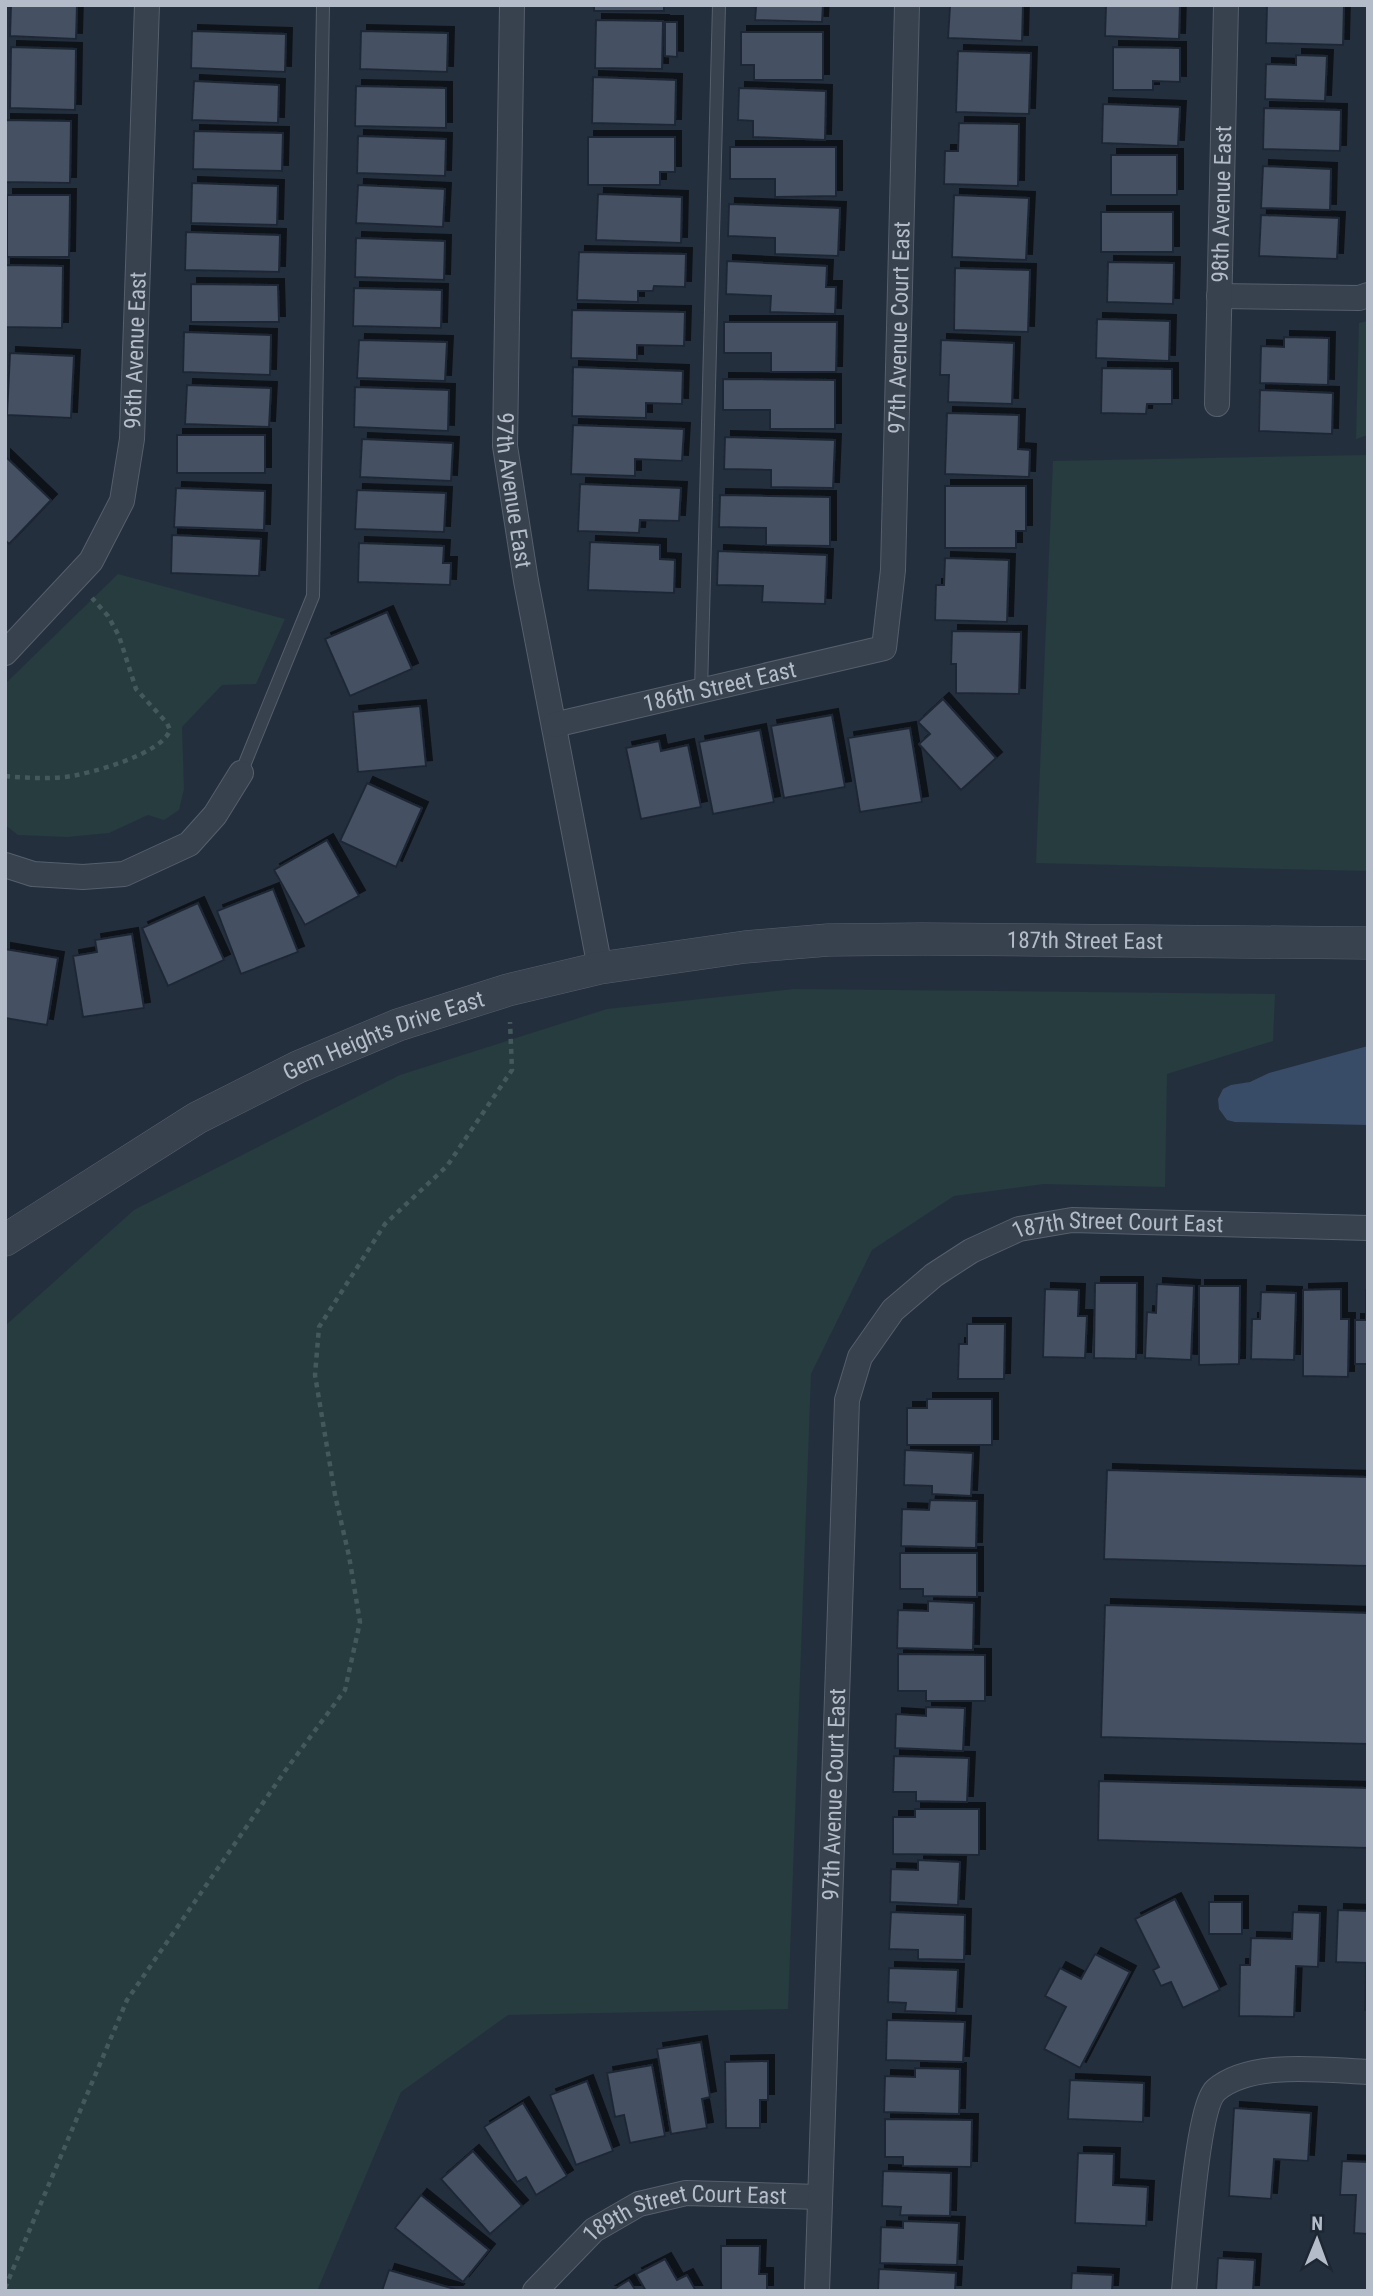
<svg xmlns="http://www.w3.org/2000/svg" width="1373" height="2296" font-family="'Roboto Condensed',sans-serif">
<defs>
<filter id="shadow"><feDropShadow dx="6" dy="-6" stdDeviation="0" flood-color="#0009"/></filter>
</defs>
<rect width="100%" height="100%" fill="#242f3e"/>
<!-- green -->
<g fill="#263c3f">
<path d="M1368,321V435L1356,439L1359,323Z"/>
<path d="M1368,455V871L1036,863L1053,461Z"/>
<path d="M118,574L285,619L256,684L222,685L182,727L184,789L179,810L164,820L148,815L109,833L67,837L18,835L5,825V684Z"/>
<path d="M794,989L1275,994L1273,1041L1167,1074L1165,1187L1044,1184L954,1196L872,1250L811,1374L788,2009L508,2015L401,2092L317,2291H5V1326L134,1210L400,1075L607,1009Z"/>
</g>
<!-- water -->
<path fill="#394c67" d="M1368,1046V1125L1235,1122L1227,1120L1219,1109L1218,1099L1223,1089L1231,1085L1250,1082L1269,1073Z"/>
<!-- building -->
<g fill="#455162" stroke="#1f2835" stroke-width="2" filter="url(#shadow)">
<path d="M11,5H77L76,39L10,36Z"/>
<rect x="594" y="5" width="70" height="6"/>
<path d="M742,5H823L822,22L755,20L756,7Z"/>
<path d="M959,5H1023L1022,41L948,38L950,6Z"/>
<path d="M1106,5H1180L1179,39L1105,36Z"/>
<path d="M1267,5H1344L1343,45L1266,43Z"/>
<path d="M596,20L663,21L662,69L595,68Z"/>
<path d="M665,22H677V57L665,56Z"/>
<path d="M192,31L286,34L285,72L191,68Z"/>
<path d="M361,31L448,33L447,72L360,69Z"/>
<path d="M741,32H823V80H754V65H741Z"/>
<path d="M11,47L76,49L75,110L10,108Z"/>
<path d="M1113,47L1180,48V82L1153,81V90H1113Z"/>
<path d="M958,51L1031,53L1029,114L956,112Z"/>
<path d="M1296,55L1327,56L1325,101L1265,99L1266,64L1296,65Z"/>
<path d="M593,77L676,80L675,125L592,123Z"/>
<path d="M194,81L279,85L278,123L192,120Z"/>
<path d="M356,86L446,88V128L355,126Z"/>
<path d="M739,88L826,91L825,140L753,137V121L738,120Z"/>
<path d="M1103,104L1180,107L1178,146L1102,143Z"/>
<path d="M1264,108L1341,110L1340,151L1263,149Z"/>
<path d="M5,120L71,121L70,183L5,182Z"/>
<path d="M959,123L1019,124L1018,186L944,184L945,151H958Z"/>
<path d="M194,131L283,133L282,171L193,169Z"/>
<path d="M358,136L446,139L445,176L357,173Z"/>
<path d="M588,137H675V172H660V185H588Z"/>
<path d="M730,147H836V196L775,197V179H730Z"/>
<rect x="1111" y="155" width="66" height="40"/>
<path d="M1263,166L1331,169L1330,210L1261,208Z"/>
<path d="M192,183L278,186L277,225L191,223Z"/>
<path d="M358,185L445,189L443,227L356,223Z"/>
<path d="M598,194L682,197L681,243L596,240Z"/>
<path d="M7,195H70L69,257H7Z"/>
<path d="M954,195L1029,198L1026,260L952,257Z"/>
<path d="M729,204L840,208L838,256L775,254V238L728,236Z"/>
<rect x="1101" y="212" width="72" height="40"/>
<path d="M1261,215L1339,218L1337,259L1259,256Z"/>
<path d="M186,232L280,235L279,272L185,270Z"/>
<path d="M356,238L445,241L444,280L355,277Z"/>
<path d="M579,252L686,254L685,287L654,286L653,291H638V302L577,300Z"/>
<path d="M727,261L827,266L826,287H836L835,314L770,312L771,296L726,294Z"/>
<path d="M1108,262L1174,263L1173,304L1107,302Z"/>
<path d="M5,265L63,266L62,328L5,327Z"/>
<path d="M955,268L1030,270L1028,332L954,330Z"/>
<path d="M191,284L278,285L279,322H191Z"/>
<path d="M354,288L442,290L441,328L353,326Z"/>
<path d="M572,310L685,312L684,346L637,345V360L571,358Z"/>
<path d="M1097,319L1170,321L1169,361L1096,358Z"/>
<path d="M724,322H837L836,372H771V353H724Z"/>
<path d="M184,332L271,335L270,375L183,372Z"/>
<path d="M1284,337L1329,338L1328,385L1260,383L1261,346L1284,347Z"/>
<path d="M359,340L447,342L445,381L357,378Z"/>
<path d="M941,340L1014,343L1012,404L948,402L949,375H940Z"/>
<path d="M10,353L74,356L71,418L7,415Z"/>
<path d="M573,367L683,371L682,404L646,403V418L572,416Z"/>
<path d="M1102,368L1172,369V404H1147L1146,414L1101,413Z"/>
<path d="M723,379L835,380V429H770V410H723Z"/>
<path d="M187,385L271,388L269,427L185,424Z"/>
<path d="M355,387L449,390L448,431L354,427Z"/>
<path d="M1260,390L1333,393L1332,434L1259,431Z"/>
<path d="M947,413L1019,415L1018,449L1030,450L1029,477L945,474Z"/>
<path d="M573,425L684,429L682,461L635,459V476L571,474Z"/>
<rect x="177" y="435" width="88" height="38"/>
<path d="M725,437L835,440L833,488L771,487V470L724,469Z"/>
<path d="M362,439L453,443L451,481L360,477Z"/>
<path d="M5,456L51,500L9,544L5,540Z"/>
<path d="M580,484L681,488L679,521L640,520L639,533L578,531Z"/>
<path d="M945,486H1026V531H1016V548H945Z"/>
<path d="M176,488L265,491L264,530L174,527Z"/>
<path d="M357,490L446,493L444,532L355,529Z"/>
<path d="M720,495L830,497V546L766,545V528L719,527Z"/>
<path d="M172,535L261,539L259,576L171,573Z"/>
<path d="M590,542L660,545V559L675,560L674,593L588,590Z"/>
<path d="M359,543L444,546L443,563H451L450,585L358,582Z"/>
<path d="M718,551L827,555L825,604L762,602L763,586L717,585Z"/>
<path d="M945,558L1009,560L1007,622L935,620L936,585H944Z"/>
<path d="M387,612L412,669L350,696L325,639Z"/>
<path d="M952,631L1021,632L1019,694L956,693V664H951Z"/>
<path d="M943,699L996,758L961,790L919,744L930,734L918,722Z"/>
<path d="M420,706L426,766L358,772L353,712Z"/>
<path d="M832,715L845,787L784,798L771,726Z"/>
<path d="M910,728L922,802L860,812L848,738Z"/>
<path d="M760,730L774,802L713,814L699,742Z"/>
<path d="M659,741L661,751L688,745L701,807L641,819L626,748Z"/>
<path d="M367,783L422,808L396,867L340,841Z"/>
<path d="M327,840L359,896L305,925L274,870Z"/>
<path d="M273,889L298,952L241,974L217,911Z"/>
<path d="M198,903L224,960L168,986L142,928Z"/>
<path d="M132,934L144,1008L83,1017L73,956L97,952L95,940Z"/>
<path d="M5,949L58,958L47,1025L5,1018Z"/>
<path d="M1095,1283H1137L1136,1359L1094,1358Z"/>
<path d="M1157,1284L1194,1286L1191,1360L1145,1358L1147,1312L1156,1313Z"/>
<path d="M1199,1286H1240L1239,1364L1199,1365Z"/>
<path d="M1045,1289L1079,1290L1078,1316H1087L1085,1358L1043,1357Z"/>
<path d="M1341,1289V1319H1349L1348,1377L1303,1376V1290Z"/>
<path d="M1366,1290H1368V1364H1355V1320H1366Z"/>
<path d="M1261,1292L1296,1293L1294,1360L1251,1359L1252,1319H1260Z"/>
<path d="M967,1324H1005L1004,1379H958L959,1344H967Z"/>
<path d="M927,1399H992V1445H907V1408H927Z"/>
<path d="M905,1450L973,1453L971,1496L932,1494V1486L904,1485Z"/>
<path d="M1107,1470L1368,1477V1566L1104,1559Z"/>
<path d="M930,1500L977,1501L976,1548L901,1546L902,1509L929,1510Z"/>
<path d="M900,1553H977V1597L923,1596V1589H900Z"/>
<path d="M928,1601L974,1603L973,1650L897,1648L898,1610L928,1611Z"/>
<path d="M1105,1605L1368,1613V1744L1101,1737Z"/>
<path d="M898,1654L985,1655V1701H926V1691H898Z"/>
<path d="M926,1707L965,1708L963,1751L895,1748L896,1714L926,1716Z"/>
<path d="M894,1756L969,1758L967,1802L916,1801V1792H893Z"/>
<path d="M1099,1781L1368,1788V1848L1098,1840Z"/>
<path d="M915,1809H979V1855L893,1854V1817H915Z"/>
<path d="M918,1860L960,1862L958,1905L890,1902L891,1869L918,1870Z"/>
<path d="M1175,1899L1220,1990L1183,2008L1171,1982L1161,1986L1153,1970L1159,1967L1135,1919Z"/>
<rect x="1209" y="1902" width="33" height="32"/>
<path d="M1338,1910L1368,1911V2010H1365L1366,1963L1336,1962Z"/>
<path d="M891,1912L965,1915L964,1960L918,1959V1950L889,1949Z"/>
<path d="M1293,1912L1320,1913L1318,1967L1296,1966L1294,2017L1239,2016L1240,1965H1250L1251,1938L1292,1939Z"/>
<path d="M1095,1954L1130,1972L1080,2068L1044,2049L1066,2007L1045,1996L1060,1968L1081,1979Z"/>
<path d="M889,1968L958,1970L956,2013L905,2011L906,2003L888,2002Z"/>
<path d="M887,2020L965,2022L963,2062L886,2060Z"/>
<path d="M701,2042L710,2097L702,2099L707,2128L671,2134L657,2049Z"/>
<path d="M768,2061V2100H760V2128H726L725,2062Z"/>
<path d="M652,2065L665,2136L630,2143L624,2115L615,2117L607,2073Z"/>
<path d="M915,2068L960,2069L959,2114L884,2112L885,2076L915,2077Z"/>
<path d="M1070,2080L1144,2083L1143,2122L1068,2119Z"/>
<path d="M587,2081L613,2151L576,2165L550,2095Z"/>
<path d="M523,2103L567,2176L536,2195L526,2177L517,2182L484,2127Z"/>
<path d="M1234,2108L1311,2113L1308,2161L1274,2159L1271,2199L1229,2196Z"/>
<path d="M885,2119L972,2120L971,2167L903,2166V2157H885Z"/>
<path d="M473,2151L522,2206L490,2234L441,2179Z"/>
<path d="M1078,2153L1114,2154L1113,2185L1148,2187L1146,2226L1075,2223Z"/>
<path d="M1342,2161L1368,2162V2234L1354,2233L1356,2195H1340Z"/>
<path d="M883,2171L951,2173L950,2216L900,2215L901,2207L882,2206Z"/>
<path d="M421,2195L489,2250L463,2282L395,2228Z"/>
<path d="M903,2221L959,2223L957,2265L880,2263L881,2227L903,2228Z"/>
<path d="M721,2246H760L759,2274H767V2291H721Z"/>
<path d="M1218,2258L1255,2260L1253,2291H1216Z"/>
<path d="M665,2259L677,2280L687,2275L696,2291H646L636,2274Z"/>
<path d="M879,2269L956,2273L955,2291H878Z"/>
<path d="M389,2270L458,2290L457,2291H382Z"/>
<path d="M1072,2273L1113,2275L1112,2291H1071Z"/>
<path d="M629,2280L636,2291H611Z"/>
</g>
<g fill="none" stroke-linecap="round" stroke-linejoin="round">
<defs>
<g id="service">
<path d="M701,691L719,5"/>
<path d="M241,773L313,596L323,5"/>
</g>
<g id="minor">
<path id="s1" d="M512,5L505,446L526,581L600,968"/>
<path d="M1219,296L1359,298L1368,295"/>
<path id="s2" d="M1217,404L1226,5"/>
<path id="s3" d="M5,653L91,561L122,501L132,439L147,5"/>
<path id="s4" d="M554,725L884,648L893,570L907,5"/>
<path d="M5,865L33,874L83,877L124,874L189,844L215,815L241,773"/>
<path id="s5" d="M535,2291L594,2230L639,2204L686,2193L819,2197"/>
<path id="s6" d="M817,2291L847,1400L860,1357L893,1310L934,1275L971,1251L1019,1229L1072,1220L1368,1228"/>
<path d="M1184,2291C1187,2258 1197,2107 1216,2090C1251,2060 1324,2070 1368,2072"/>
</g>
<g id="tertiary">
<path id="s7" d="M5,1240L197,1118L298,1067L398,1025L508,990L600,968L745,947L828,940L922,939L1368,943"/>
</g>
</defs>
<!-- service casing -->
<use href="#service" stroke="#565f6c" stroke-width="14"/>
<!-- minor casing -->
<use href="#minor" stroke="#565f6c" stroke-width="26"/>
<!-- tertiary casing -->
<use href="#tertiary" stroke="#565f6c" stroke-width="33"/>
<!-- path -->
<g stroke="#44595c" stroke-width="4.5" stroke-dasharray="5 5" stroke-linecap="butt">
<path d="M5,776C25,778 45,779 65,777C90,774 162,754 170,730L167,723L136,689L119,636L108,616L92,598"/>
<path d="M5,2288L127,2000L285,1771L345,1690L360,1622L349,1556L335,1495L315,1375L319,1327L385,1224L447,1166L512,1070L510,1022"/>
</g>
<!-- service -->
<use href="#service" stroke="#38414e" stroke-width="12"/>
<!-- minor -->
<use href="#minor" stroke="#38414e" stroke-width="24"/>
<!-- tertiary -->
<use href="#tertiary" stroke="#38414e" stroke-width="32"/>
</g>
<g text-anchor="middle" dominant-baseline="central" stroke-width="6" stroke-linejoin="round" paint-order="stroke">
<!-- street labels -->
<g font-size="23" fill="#b4bcc9" stroke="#1d2633">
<text stroke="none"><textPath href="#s2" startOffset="200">98th Avenue East</textPath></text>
<text stroke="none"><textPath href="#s4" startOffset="660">97th Avenue Court East</textPath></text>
<text stroke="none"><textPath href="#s3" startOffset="345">96th Avenue East</textPath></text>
<text stroke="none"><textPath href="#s1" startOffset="486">97th Avenue East</textPath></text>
<text stroke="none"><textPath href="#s4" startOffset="170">186th Street East</textPath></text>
<text stroke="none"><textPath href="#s7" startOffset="1146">187th Street East</textPath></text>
<text stroke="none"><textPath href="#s7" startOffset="432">Gem Heights Drive East</textPath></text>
<text stroke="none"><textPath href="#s6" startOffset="1244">187th Street Court East</textPath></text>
<text stroke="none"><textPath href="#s6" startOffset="497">97th Avenue Court East</textPath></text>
<text stroke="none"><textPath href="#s5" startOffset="180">189th Street Court East</textPath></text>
</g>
</g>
<!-- border -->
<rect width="1373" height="2296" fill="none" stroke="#b4bcc9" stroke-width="14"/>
<!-- north arrow -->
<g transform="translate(1317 2240) rotate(1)" stroke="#1d2633" stroke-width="5" paint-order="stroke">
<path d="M0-5L12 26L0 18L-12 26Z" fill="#b4bcc9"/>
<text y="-10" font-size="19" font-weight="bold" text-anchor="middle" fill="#b4bcc9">N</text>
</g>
</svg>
